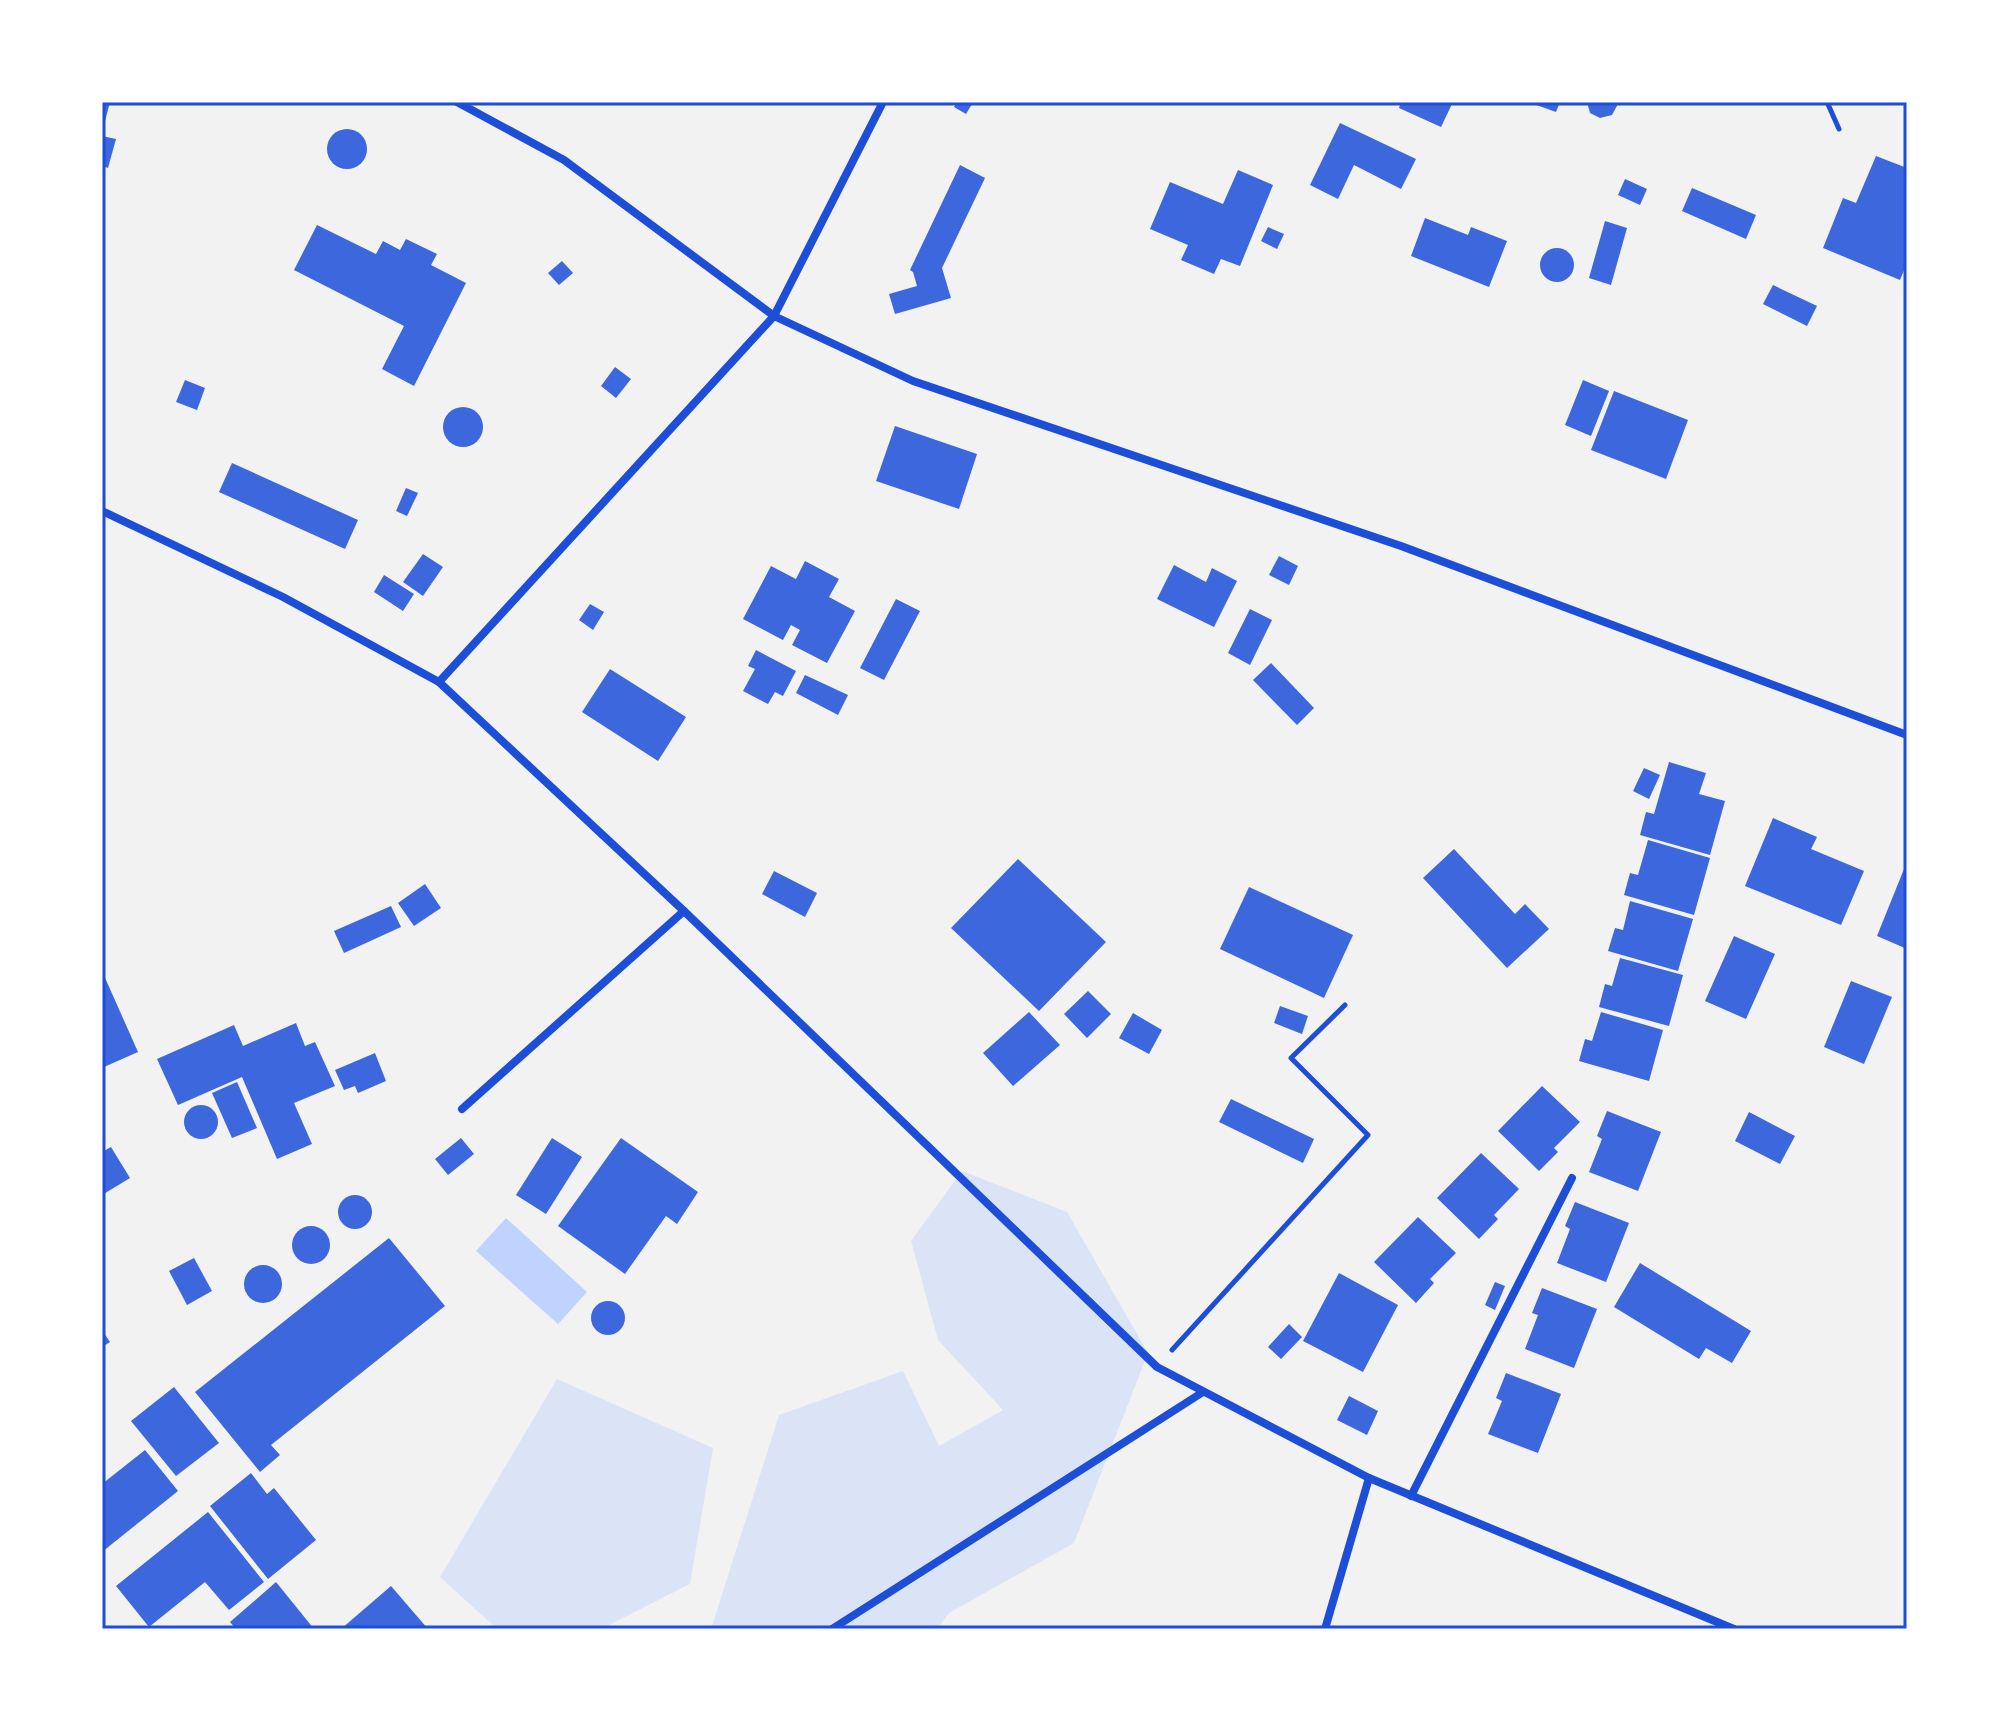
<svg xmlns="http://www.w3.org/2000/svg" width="2009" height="1731" font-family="'Libre Baskerville',serif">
<rect width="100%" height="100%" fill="#f2f2f2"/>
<!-- green -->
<g fill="#dbe4f7">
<path d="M962,1171L1067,1212L1148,1353L1074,1543L949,1613L937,1629H711L779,1415L903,1371L939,1446L1003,1410L938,1340L911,1241Z"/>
<path d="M557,1379L713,1448L690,1584L601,1629H497L440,1577Z"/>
</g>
<!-- water -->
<path fill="#bfd3fe" d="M506,1218L587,1292L558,1324L476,1251Z"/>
<!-- building -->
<g fill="#3d67dc">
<path d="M102,102H110L103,129H102Z"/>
<path d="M957,102H968L972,104L966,114L954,107Z"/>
<path d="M1401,102H1453L1441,127L1399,108Z"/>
<path d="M1528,102H1560L1556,112Z"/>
<path d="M1587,102H1618V104L1612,115L1600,118L1590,113Z"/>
<path d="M1340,123L1416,159L1401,189L1354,165L1338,199L1310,185Z"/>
<circle cx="347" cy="149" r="20"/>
<path d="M102,136L116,139L108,168L102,166Z"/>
<path d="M1876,156L1907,168V263L1900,280L1823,248L1843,198L1856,203Z"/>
<path d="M960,165L985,178L942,268L951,298L895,314L889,294L917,286L913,272L910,270Z"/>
<path d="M1238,170L1273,185L1240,266L1221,259L1214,274L1181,260L1188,245L1150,229L1170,182L1223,204Z"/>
<path d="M1625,179L1647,189L1640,205L1618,195Z"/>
<path d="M1692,188L1756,215L1746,239L1682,211Z"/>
<path d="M1425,218L1468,235L1471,227L1507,241L1489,287L1411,256Z"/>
<path d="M1605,221L1627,228L1611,285L1589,278Z"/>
<path d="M317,225L376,254L383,241L400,250L406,239L437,254L431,265L466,283L414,386L382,369L404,326L294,270Z"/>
<path d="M1268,227L1284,234L1277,249L1261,241Z"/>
<circle cx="1557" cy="265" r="17"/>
<path d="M562,261L573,273L559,285L548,273Z"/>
<path d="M1773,285L1817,306L1807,326L1763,304Z"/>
<path d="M615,367L631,379L616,398L601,386Z"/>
<path d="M185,380L205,388L197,410L176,402Z"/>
<path d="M1583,380L1609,391L1591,436L1565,425Z"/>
<path d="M1614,391L1688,420L1666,479L1591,450Z"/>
<circle cx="463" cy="427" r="20"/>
<path d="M895,426L977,454L959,509L876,481Z"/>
<path d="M232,463L358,520L345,549L219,492Z"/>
<path d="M406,488L418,493L407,516L396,511Z"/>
<path d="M423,554L443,567L423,596L403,582Z"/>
<path d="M1279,556L1298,566L1289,585L1269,575Z"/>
<path d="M805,561L839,579L829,597L855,611L827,663L792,645L800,630L791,625L783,640L743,619L771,566L796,579Z"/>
<path d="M1174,565L1206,582L1212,568L1237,581L1214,627L1157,599Z"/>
<path d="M384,575L414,594L403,611L374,592Z"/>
<path d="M896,599L920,611L884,680L860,668Z"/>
<path d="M590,604L604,612L593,630L579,620Z"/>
<path d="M1250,609L1272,620L1250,665L1228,653Z"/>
<path d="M756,650L796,671L783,696L775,692L768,704L743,691L755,669L748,666Z"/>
<path d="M1271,663L1314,708L1297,725L1253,680Z"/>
<path d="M610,669L686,717L658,761L582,712Z"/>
<path d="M805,675L848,695L838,715L796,693Z"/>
<path d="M1669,762L1706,773L1699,794L1725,801L1710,855L1640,835L1646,812L1654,814Z"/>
<path d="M1644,768L1660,775L1649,799L1633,791Z"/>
<path d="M1773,818L1817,837L1811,849L1864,871L1841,925L1745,886Z"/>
<path d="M1648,840L1710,858L1694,915L1624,895L1630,873L1638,875Z"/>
<path d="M1454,849L1515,914L1525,904L1549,929L1507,968L1423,878Z"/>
<path d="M1018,859L1106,942L1039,1011L951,928Z"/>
<path d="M1904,869L1907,870V949L1877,936Z"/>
<path d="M774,871L817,893L805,917L762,894Z"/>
<path d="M425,884L441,908L414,926L398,903Z"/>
<path d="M1249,887L1353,935L1324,998L1220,949Z"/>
<path d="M1630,901L1693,919L1678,971L1608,951L1615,928L1623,930Z"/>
<path d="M391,906L401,927L344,953L334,931Z"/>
<path d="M1734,936L1775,954L1746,1019L1705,1001Z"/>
<path d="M1620,958L1683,975L1669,1026L1599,1007L1605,984L1612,986Z"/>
<path d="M102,971L138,1052L104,1067L102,1062Z"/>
<path d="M1851,981L1892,997L1864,1064L1824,1047Z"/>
<path d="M1088,991L1111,1014L1087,1038L1064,1014Z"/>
<path d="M1280,1006L1308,1016L1302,1034L1274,1023Z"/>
<path d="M1029,1012L1060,1045L1013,1086L983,1053Z"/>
<path d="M1601,1012L1663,1030L1649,1081L1579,1061L1585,1039L1592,1041Z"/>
<path d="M1133,1013L1162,1030L1149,1054L1119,1038Z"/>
<path d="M296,1023L305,1046L315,1042L335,1086L294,1103L312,1144L277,1159L242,1077L178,1105L157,1059L234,1025L243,1046Z"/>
<path d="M375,1053L386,1081L358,1093L355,1086L344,1090L335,1070Z"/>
<path d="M237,1082L257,1128L232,1138L212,1093Z"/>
<path d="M1542,1086L1580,1122L1554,1148L1558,1152L1539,1171L1498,1131Z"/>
<path d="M1231,1099L1314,1139L1303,1163L1219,1122Z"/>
<circle cx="201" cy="1122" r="17"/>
<path d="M1607,1111L1661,1132L1638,1191L1589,1172L1602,1139L1597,1136Z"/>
<path d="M1749,1112L1795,1136L1780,1164L1735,1141Z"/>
<path d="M461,1138L474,1154L448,1175L435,1159Z"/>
<path d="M552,1138L582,1157L546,1214L516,1195Z"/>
<path d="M621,1138L698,1192L677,1224L666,1216L625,1274L558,1226Z"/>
<path d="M111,1147L130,1178L102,1195V1152Z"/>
<path d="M1481,1153L1519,1189L1494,1215L1498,1219L1479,1239L1437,1198Z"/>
<circle cx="355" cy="1212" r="17"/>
<path d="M1575,1202L1629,1223L1606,1282L1557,1263L1570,1229L1565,1226Z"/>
<path d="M1418,1217L1456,1253L1430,1279L1434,1283L1416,1303L1374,1262Z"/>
<circle cx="311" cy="1245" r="19"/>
<path d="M389,1238L445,1306L271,1445L280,1455L260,1472L195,1392Z"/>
<path d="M194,1258L212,1291L187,1305L169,1271Z"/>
<path d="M1640,1263L1751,1331L1732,1363L1706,1348L1699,1359L1614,1307Z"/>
<circle cx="263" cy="1284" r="19"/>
<path d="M1339,1273L1398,1305L1363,1372L1303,1341Z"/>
<path d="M1495,1282L1505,1286L1495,1310L1485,1305Z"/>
<path d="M1542,1288L1597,1309L1574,1368L1525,1349L1538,1315L1532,1313Z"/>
<circle cx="608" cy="1318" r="17"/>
<path d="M1289,1324L1302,1337L1281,1359L1268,1347Z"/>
<path d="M102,1330L110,1342L102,1347Z"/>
<path d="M1506,1373L1561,1394L1538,1453L1488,1434L1502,1401L1496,1398Z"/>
<path d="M174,1387L219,1443L176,1476L131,1421Z"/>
<path d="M1349,1396L1378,1411L1367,1435L1337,1420Z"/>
<path d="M145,1450L178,1491L102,1552V1484Z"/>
<path d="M251,1473L267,1494L274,1488L316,1540L268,1579L210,1506Z"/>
<path d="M208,1512L264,1582L229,1610L205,1582L149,1627L116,1586Z"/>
<path d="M276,1582L314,1629H236L230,1622Z"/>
<path d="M391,1586L428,1629H341Z"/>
</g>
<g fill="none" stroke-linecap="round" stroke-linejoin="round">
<!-- path -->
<g stroke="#1d4ed8" stroke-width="5">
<path d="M1827,102L1839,129"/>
<path d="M1172,1350L1368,1135L1291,1058L1345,1005"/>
</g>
<!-- minor -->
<g stroke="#1d4ed8" stroke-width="8">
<path d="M457,102L564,160L774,316L913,381L1401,546L1907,735"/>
<path d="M102,511L283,597L439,682L774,316L883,102"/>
<path d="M439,682L684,911L1157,1367L1369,1478L1734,1629"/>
<path d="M462,1109L684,911"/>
<path d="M1411,1496L1572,1178"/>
<path d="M832,1629L1203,1392"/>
<path d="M1325,1629L1369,1478"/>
</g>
</g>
<!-- border -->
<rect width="2009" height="1731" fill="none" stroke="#ffffff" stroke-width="208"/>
<rect x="104" y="104" width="1801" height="1523" fill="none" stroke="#1d4ed8" stroke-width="3"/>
</svg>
